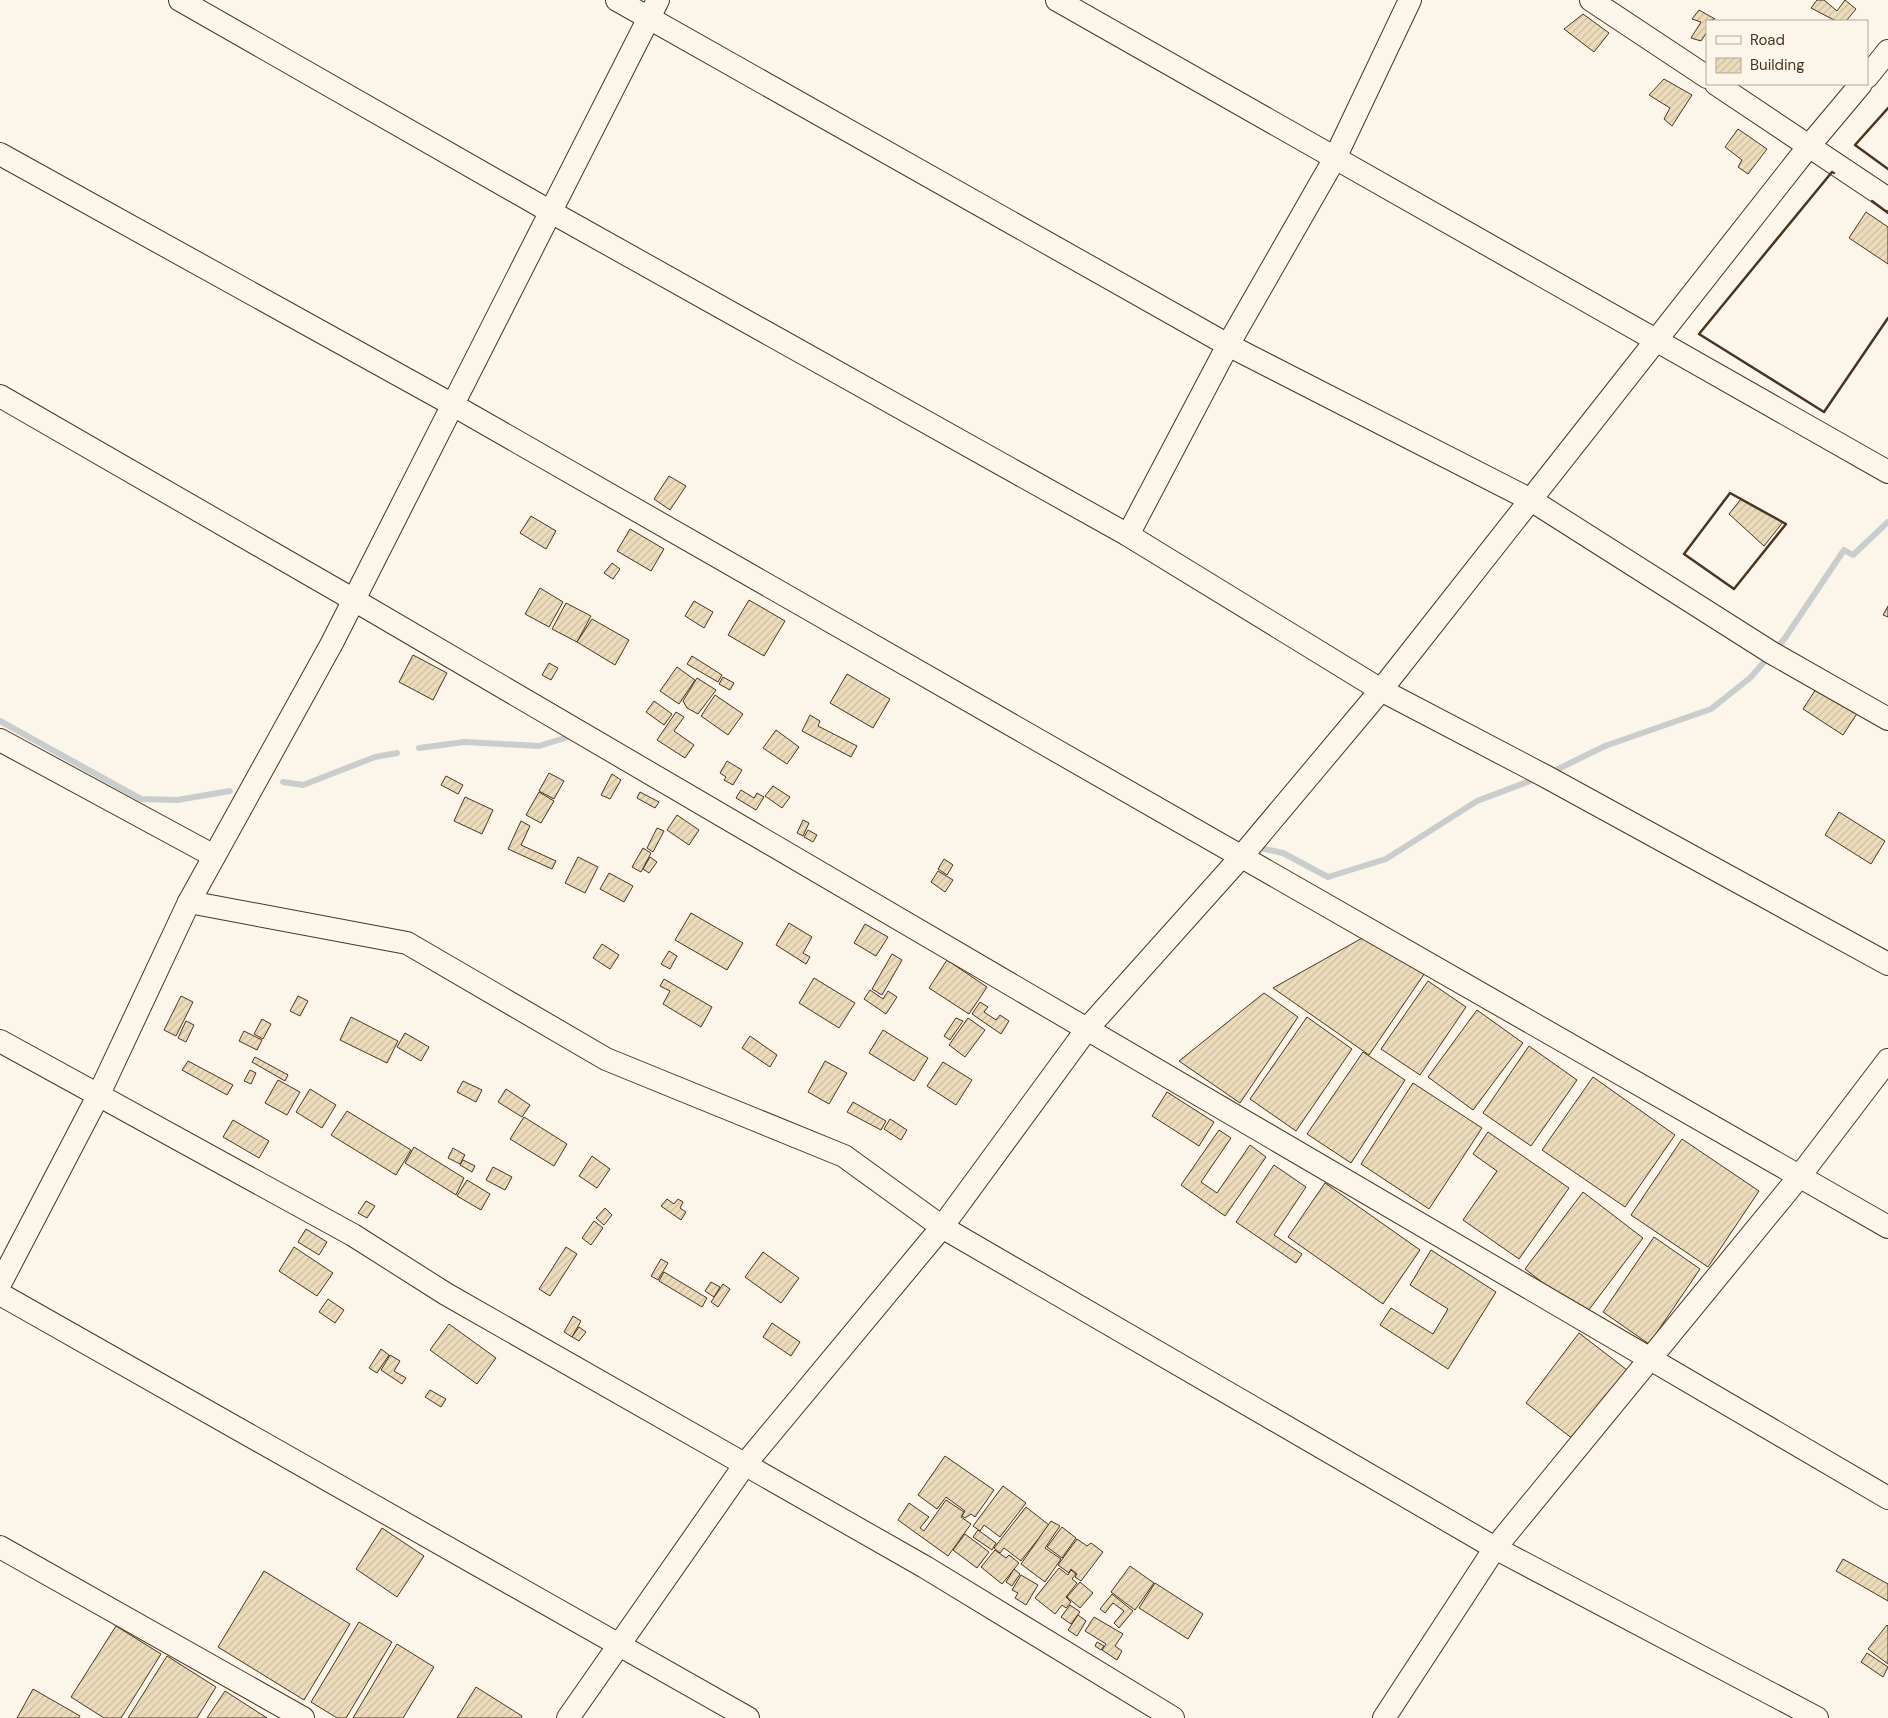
<svg xmlns="http://www.w3.org/2000/svg" width="1888" height="1718" font-family="'DM Sans',sans-serif">
<defs>
<pattern id="building-hatch" width="6" height="6" patternUnits="userSpaceOnUse" patternTransform="scale(1.25)"><rect width="6" height="6" fill="#ecdcbc"/><path d="M-1 1l2-2M0 6l6-6M5 7l2-2" fill="none" stroke="#ccbda1"/></pattern>
</defs>
<rect width="100%" height="100%" fill="#fbf6e9"/>
<g fill="none" stroke-linecap="round" stroke-linejoin="round">
<!-- stream -->
<g stroke="#c9cecd" stroke-width="6">
<path d="M0,721L141,799L177,800L230,791"/>
<path d="M419,748L464,742L539,746L568,737"/>
<path d="M1550,773L1605,746L1711,709L1750,678L1785,638L1844,550L1853,555L1888,522"/>
<path d="M283,782L303,785L375,757L397,753"/>
<path d="M1256,847L1283,853L1328,877L1386,859L1477,801L1538,778"/>
</g>
</g>
<!-- building -->
<g fill="url(#building-hatch)" stroke="#4a3520">
<path d="M1817,0H1824L1837,11L1845,0L1856,9L1846,21H1836L1811,8Z"/>
<path d="M1699,10L1715,19L1707,21V32L1701,41L1691,38L1701,22L1692,19Z"/>
<path d="M1583,14L1609,33L1594,52L1564,29Z"/>
<path d="M1664,79L1692,95L1672,126L1664,119L1670,108L1649,95Z"/>
<path d="M1738,129L1767,149L1748,174L1738,167L1742,160L1725,147Z"/>
<path d="M1866,212L1888,227V264L1849,238Z"/>
<path d="M669,476L686,486L670,510L654,499Z"/>
<path d="M1741,499L1783,522L1764,546L1729,514Z"/>
<path d="M531,516L556,531L546,549L520,533Z"/>
<path d="M630,529L664,549L651,571L617,551Z"/>
<path d="M612,563L620,569L613,579L604,573Z"/>
<path d="M540,588L563,602L549,627L525,614Z"/>
<path d="M749,600L785,621L764,656L728,635Z"/>
<path d="M694,601L713,612L704,628L685,616Z"/>
<path d="M566,603L591,616L577,642L552,629Z"/>
<path d="M1888,606V617L1883,615Z"/>
<path d="M592,619L629,640L615,665L577,642Z"/>
<path d="M413,655L447,673L433,700L399,682Z"/>
<path d="M692,656L722,675L718,682L687,664Z"/>
<path d="M549,663L558,668L551,680L542,675Z"/>
<path d="M677,667L695,680L679,704L660,691Z"/>
<path d="M847,674L890,699L873,728L830,703Z"/>
<path d="M723,677L734,683L730,690L719,684Z"/>
<path d="M697,678L716,690L698,714L687,708L683,701Z"/>
<path d="M1820,683L1860,709L1843,735L1803,709Z"/>
<path d="M715,695L743,714L728,735L701,716Z"/>
<path d="M654,701L672,714L664,725L646,712Z"/>
<path d="M676,712L684,717L674,731L694,745L685,758L657,740Z"/>
<path d="M810,715L820,721L818,726L857,746L851,757L802,731Z"/>
<path d="M776,730L799,747L787,764L763,748Z"/>
<path d="M727,761L742,770L733,785L724,780L726,777L720,773Z"/>
<path d="M549,773L564,781L554,799L539,791Z"/>
<path d="M612,774L621,780L610,799L601,795Z"/>
<path d="M446,776L463,785L458,794L441,785Z"/>
<path d="M773,786L790,797L782,808L765,796Z"/>
<path d="M741,790L754,798L757,793L764,797L756,810L736,798Z"/>
<path d="M539,792L554,801L541,823L526,815Z"/>
<path d="M640,792L659,802L655,808L637,798Z"/>
<path d="M465,797L493,810L482,834L454,821Z"/>
<path d="M1839,812L1885,841L1871,864L1825,835Z"/>
<path d="M677,815L699,830L689,845L667,830Z"/>
<path d="M803,820L809,823L803,836L797,833Z"/>
<path d="M521,821L530,826L521,845L556,861L552,869L508,849Z"/>
<path d="M657,828L664,831L653,852L647,848Z"/>
<path d="M808,830L817,835L813,842L804,837Z"/>
<path d="M643,848L651,853L641,872L632,867Z"/>
<path d="M578,857L598,867L585,893L565,883Z"/>
<path d="M650,857L657,862L649,873L643,869Z"/>
<path d="M944,859L953,865L947,875L938,869Z"/>
<path d="M938,871L953,880L945,892L931,882Z"/>
<path d="M609,873L633,886L624,902L600,889Z"/>
<path d="M691,913L743,943L727,970L675,940Z"/>
<path d="M789,923L812,937L803,953L810,957L806,964L776,945Z"/>
<path d="M865,924L888,937L876,956L854,943Z"/>
<path d="M1373,932L1427,970L1369,1055L1273,988Z"/>
<path d="M602,944L619,955L610,969L593,958Z"/>
<path d="M669,951L677,956L670,969L661,964Z"/>
<path d="M892,954L902,960L882,995L872,989Z"/>
<path d="M947,960L987,987L969,1014L929,988Z"/>
<path d="M814,978L855,1003L839,1028L799,1003Z"/>
<path d="M664,979L712,1007L701,1027L663,1004L670,991L660,986Z"/>
<path d="M1428,981L1466,1007L1420,1075L1381,1049Z"/>
<path d="M870,990L883,999L888,991L897,997L886,1014L864,999Z"/>
<path d="M1264,993L1298,1017L1240,1103L1179,1061Z"/>
<path d="M181,996L193,1002L176,1036L164,1030Z"/>
<path d="M298,996L308,1001L300,1016L290,1011Z"/>
<path d="M980,1002L988,1007L984,1012L996,1020L1000,1015L1009,1021L1001,1034L972,1014Z"/>
<path d="M1477,1010L1523,1043L1473,1110L1428,1077Z"/>
<path d="M351,1017L398,1041L387,1063L340,1040Z"/>
<path d="M1307,1017L1352,1049L1296,1131L1250,1099Z"/>
<path d="M956,1018L963,1021L950,1040L944,1036Z"/>
<path d="M968,1018L985,1030L965,1057L949,1045Z"/>
<path d="M262,1019L271,1024L263,1039L254,1034Z"/>
<path d="M186,1021L194,1025L186,1042L178,1038Z"/>
<path d="M883,1030L928,1058L914,1081L869,1053Z"/>
<path d="M244,1031L262,1040L257,1050L239,1041Z"/>
<path d="M405,1033L429,1047L421,1061L397,1047Z"/>
<path d="M750,1036L777,1055L770,1067L742,1048Z"/>
<path d="M1529,1046L1577,1080L1531,1146L1483,1113Z"/>
<path d="M1363,1052L1405,1080L1351,1163L1307,1134Z"/>
<path d="M255,1057L288,1075L285,1081L252,1062Z"/>
<path d="M188,1061L233,1085L227,1095L182,1070Z"/>
<path d="M825,1061L847,1073L829,1104L808,1092Z"/>
<path d="M943,1062L972,1080L956,1105L927,1086Z"/>
<path d="M250,1070L256,1073L251,1084L244,1081Z"/>
<path d="M1593,1077L1675,1135L1625,1207L1542,1150Z"/>
<path d="M278,1080L300,1092L287,1115L265,1103Z"/>
<path d="M463,1081L482,1090L476,1102L457,1092Z"/>
<path d="M1413,1083L1482,1128L1429,1209L1361,1164Z"/>
<path d="M310,1089L336,1105L322,1128L296,1112Z"/>
<path d="M506,1089L530,1105L522,1117L498,1102Z"/>
<path d="M1167,1092L1214,1122L1199,1146L1152,1116Z"/>
<path d="M853,1102L886,1121L881,1130L847,1112Z"/>
<path d="M347,1111L411,1150L396,1175L331,1135Z"/>
<path d="M524,1117L567,1144L554,1166L510,1139Z"/>
<path d="M890,1119L907,1130L901,1140L884,1129Z"/>
<path d="M233,1120L269,1141L259,1158L223,1137Z"/>
<path d="M1219,1130L1231,1138L1201,1182L1217,1193L1250,1145L1266,1157L1225,1216L1181,1185Z"/>
<path d="M1488,1132L1569,1188L1519,1259L1463,1220L1497,1171L1473,1154Z"/>
<path d="M1682,1139L1759,1191L1708,1267L1631,1215Z"/>
<path d="M414,1147L464,1178L456,1195L405,1163Z"/>
<path d="M453,1148L465,1155L460,1164L448,1158Z"/>
<path d="M592,1156L610,1169L597,1188L579,1176Z"/>
<path d="M463,1160L475,1166L472,1172L460,1165Z"/>
<path d="M1274,1165L1306,1187L1274,1235L1302,1254L1296,1263L1236,1222Z"/>
<path d="M493,1167L512,1177L505,1190L486,1180Z"/>
<path d="M467,1180L490,1194L481,1210L457,1196Z"/>
<path d="M1325,1183L1420,1250L1383,1304L1288,1237Z"/>
<path d="M1583,1192L1643,1238L1585,1315L1525,1269Z"/>
<path d="M667,1199L674,1204L678,1199L683,1202L680,1208L686,1212L681,1220L661,1206Z"/>
<path d="M366,1201L375,1206L367,1218L358,1213Z"/>
<path d="M605,1208L612,1215L604,1225L596,1218Z"/>
<path d="M594,1221L603,1228L591,1245L582,1238Z"/>
<path d="M306,1229L327,1242L319,1255L298,1242Z"/>
<path d="M1654,1237L1700,1269L1649,1344L1603,1312Z"/>
<path d="M294,1247L333,1273L317,1296L279,1271Z"/>
<path d="M566,1247L577,1254L550,1296L539,1289Z"/>
<path d="M1431,1250L1496,1292L1448,1369L1380,1325L1391,1308L1433,1334L1448,1309L1410,1285Z"/>
<path d="M763,1252L799,1278L781,1303L745,1277Z"/>
<path d="M661,1259L668,1263L658,1280L651,1276Z"/>
<path d="M664,1272L707,1298L702,1307L659,1281Z"/>
<path d="M711,1282L720,1287L714,1297L705,1291Z"/>
<path d="M723,1284L730,1289L718,1307L711,1302Z"/>
<path d="M328,1299L344,1310L335,1323L319,1312Z"/>
<path d="M573,1316L581,1321L572,1337L564,1332Z"/>
<path d="M772,1323L800,1342L791,1356L763,1337Z"/>
<path d="M449,1324L496,1358L477,1384L430,1350Z"/>
<path d="M579,1327L586,1332L579,1341L572,1337Z"/>
<path d="M1579,1333L1627,1370L1573,1439L1526,1403Z"/>
<path d="M381,1349L389,1355L377,1373L369,1368Z"/>
<path d="M390,1355L400,1361L394,1371L406,1378L402,1384L381,1370Z"/>
<path d="M430,1390L446,1399L441,1407L425,1397Z"/>
<path d="M945,1456L994,1490L975,1517L971,1514L965,1518L962,1516L965,1511L946,1497L937,1509L918,1495Z"/>
<path d="M1003,1486L1026,1503L1000,1537L984,1525L980,1531L973,1526Z"/>
<path d="M946,1500L964,1512L961,1517L971,1524L948,1556L898,1520L909,1503L929,1517L920,1528L924,1531Z"/>
<path d="M1026,1507L1049,1525L1021,1561L1004,1548L1000,1553L994,1548Z"/>
<path d="M1051,1521L1060,1526L1045,1548L1061,1559L1045,1582L1021,1564Z"/>
<path d="M1062,1527L1076,1538L1062,1558L1047,1547Z"/>
<path d="M382,1528L424,1556L397,1597L356,1569Z"/>
<path d="M978,1530L996,1543L992,1550L973,1537Z"/>
<path d="M965,1534L989,1552L977,1568L953,1550Z"/>
<path d="M1077,1539L1087,1546L1091,1543L1103,1552L1081,1581L1075,1577L1077,1574L1071,1569L1069,1573L1058,1565Z"/>
<path d="M995,1550L1006,1558L1009,1555L1019,1563L1002,1584L981,1567Z"/>
<path d="M1843,1559L1888,1584V1601L1836,1571Z"/>
<path d="M1130,1566L1154,1583L1135,1610L1111,1592Z"/>
<path d="M1059,1568L1068,1575L1071,1570L1076,1574L1072,1579L1077,1583L1066,1597L1071,1602L1066,1608L1062,1605L1055,1614L1035,1598Z"/>
<path d="M1014,1569L1020,1574L1012,1586L1006,1582Z"/>
<path d="M264,1571L350,1624L304,1700L218,1647Z"/>
<path d="M1021,1575L1038,1585L1026,1605L1015,1598L1018,1593L1012,1590Z"/>
<path d="M1080,1582L1093,1593L1080,1608L1067,1597Z"/>
<path d="M1155,1583L1203,1614L1188,1639L1139,1608Z"/>
<path d="M1112,1594L1133,1611L1119,1628L1114,1623L1124,1611L1113,1603L1105,1613L1100,1609Z"/>
<path d="M1070,1605L1080,1612L1071,1624L1061,1617Z"/>
<path d="M1078,1615L1086,1621L1077,1636L1068,1630Z"/>
<path d="M1094,1617L1123,1634L1115,1646L1122,1651L1117,1660L1102,1650L1106,1644L1085,1631Z"/>
<path d="M359,1622L392,1642L346,1718H337L311,1702Z"/>
<path d="M1887,1625L1888,1626V1664L1868,1649Z"/>
<path d="M116,1626L161,1654L121,1718H104L71,1697Z"/>
<path d="M1097,1642L1104,1646L1101,1650L1095,1646Z"/>
<path d="M397,1644L434,1667L403,1718H353Z"/>
<path d="M1867,1653L1888,1667L1883,1677L1861,1662Z"/>
<path d="M167,1656L216,1687L197,1718H128Z"/>
<path d="M476,1687L522,1716L521,1718H457Z"/>
<path d="M33,1689L80,1716L79,1718H17Z"/>
<path d="M225,1691L267,1718H207Z"/>
</g>
<g fill="none" stroke-linecap="round" stroke-linejoin="round">
<defs>
<g id="minor">
<path d="M180,0L551,212L1128,535L1381,690L1545,776L1888,964"/>
<path d="M617,0L1228,345L1531,500L1772,653L1888,719"/>
<path d="M1057,0L1888,472"/>
<path d="M1591,0L1707,77"/>
<path d="M1867,77L1888,51"/>
<path d="M1716,84L1888,199"/>
<path d="M0,154L453,405L1888,1227"/>
<path d="M0,396L354,600L1888,1498"/>
<path d="M1128,535L1228,345L1335,158L1410,0"/>
<path d="M0,740L214,856"/>
<path d="M189,902L407,943L606,1059L844,1156L942,1227L1495,1548L1817,1718"/>
<path d="M0,1041L353,1235L446,1294L925,1567L1173,1718"/>
<path d="M0,1284L98,1096L189,902L332,643L658,0"/>
<path d="M0,1294L748,1718"/>
<path d="M0,1547L303,1718"/>
<path d="M568,1718L746,1463L942,1227L1087,1029L1241,857L1381,690L1809,146L1861,84"/>
<path d="M1384,1718L1495,1548L1799,1177L1888,1060"/>
</g>
</defs>
<!-- minor casing -->
<use href="#minor" stroke="#4a3520" stroke-width="24"/>
<!-- minor -->
<use href="#minor" stroke="#fbf6e9" stroke-width="22"/>
<!-- wall -->
<g stroke="#4a3520" stroke-width="2.5">
<path d="M1888,108L1855,145L1888,169"/>
<path d="M1834,173L1832,172L1699,334L1824,412L1888,318"/>
<path d="M1872,201L1888,213"/>
<path d="M1730,493L1786,524L1734,589L1684,554Z"/>
</g>
</g>
<!-- legend -->
<rect x="1706" y="20" width="162" height="65" fill="#fbf6e9" stroke="#b4a999"/>
<rect x="1716" y="36" width="25" height="8" fill="#fbf6e9" stroke="#b4a999"/>
<text x="1750" y="45" font-size="15" fill="#4a3520">Road</text>
<rect x="1716" y="58" width="25" height="15" fill="url(#building-hatch)" stroke="#b4a999"/>
<text x="1750" y="70" font-size="15" fill="#4a3520">Building</text>
</svg>
